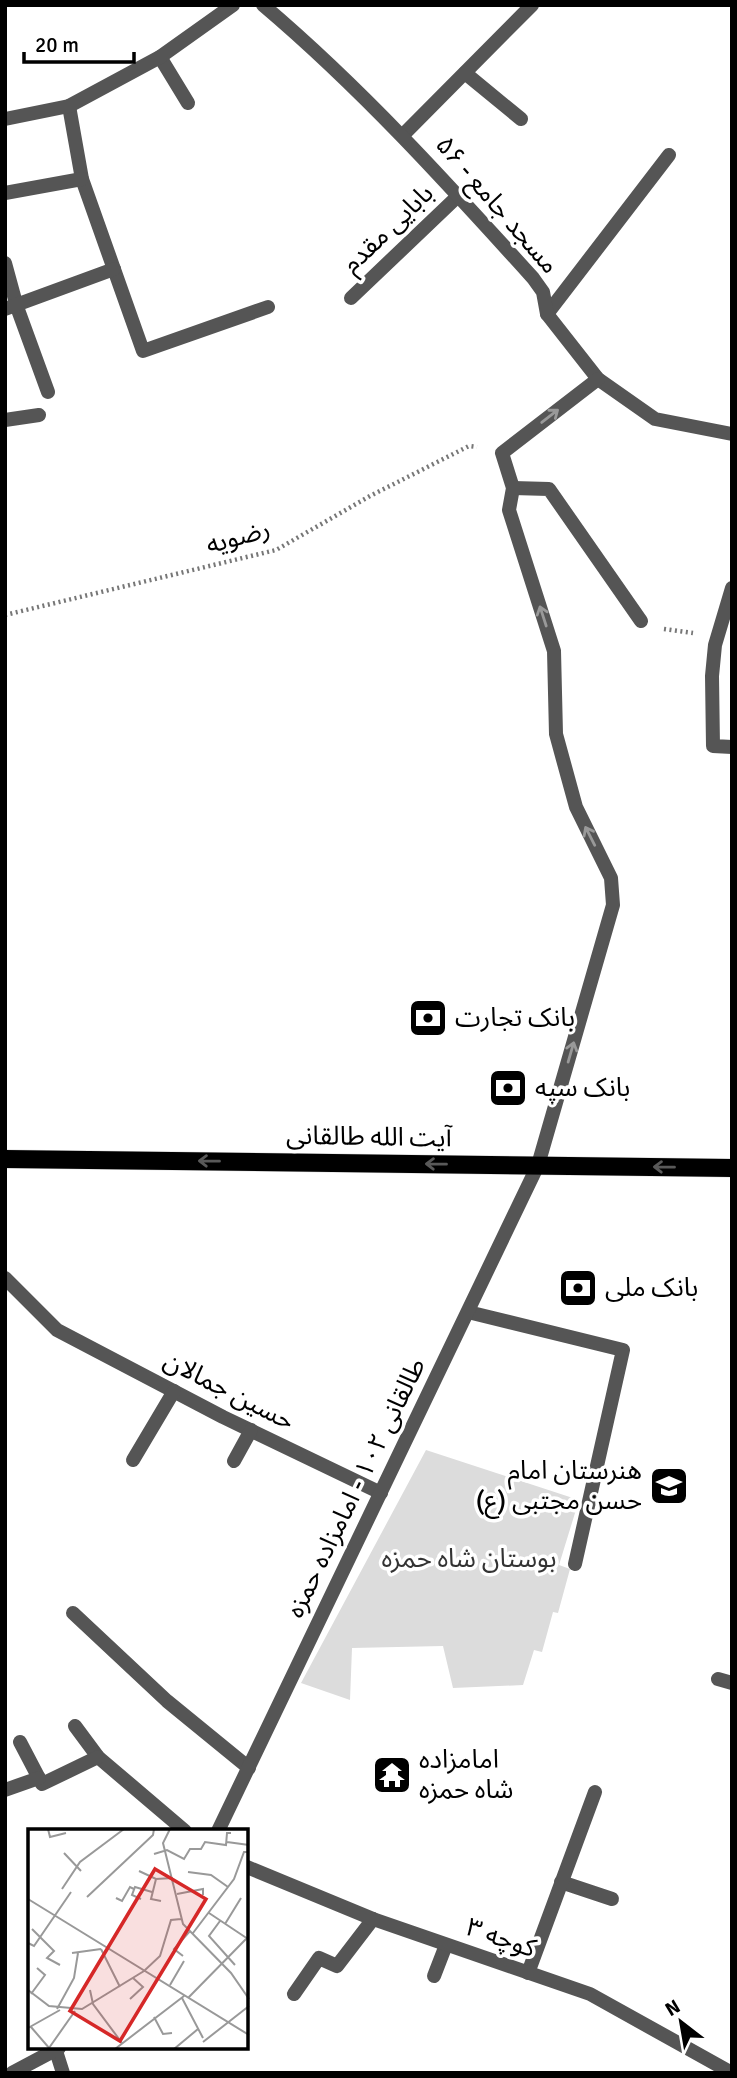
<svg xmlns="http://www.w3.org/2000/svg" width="737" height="2078" font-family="Signika,'Noto Sans Arabic',sans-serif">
<rect width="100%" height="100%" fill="#fff"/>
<!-- green -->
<path fill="#dcdcdc" d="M426,1450L579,1500L559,1565L570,1569L558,1613L553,1612L542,1652L534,1650L523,1685L453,1688L443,1646L352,1648L350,1700L301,1683Z"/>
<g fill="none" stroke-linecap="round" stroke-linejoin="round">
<defs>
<path id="primary" d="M5,1159L732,1168"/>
</defs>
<!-- primary casing -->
<use href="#primary" stroke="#dbdbdb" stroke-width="19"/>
<!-- path -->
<g stroke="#777" stroke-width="4.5" stroke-dasharray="2 3.5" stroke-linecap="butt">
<path d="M5,615L276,550L370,496L469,446L477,447"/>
<path d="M664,629L693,633"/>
</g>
<!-- lane -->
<g stroke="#555" stroke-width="14">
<path d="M160,57L188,103"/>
<path d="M465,73L521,119"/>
<path d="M69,106L82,179L143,351L268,307"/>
<path d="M5,119L69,106L160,57L233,5"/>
<path d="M403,135L532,5"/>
<path d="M5,193L82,179"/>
<path d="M5,263L17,307L48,392"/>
<path d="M351,298L458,196"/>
<path d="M5,309L114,269"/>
<path d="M547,314L669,155"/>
<path d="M5,420L39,415"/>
<path d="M513,488L549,489L641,621"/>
<path d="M732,588L715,645L712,676L713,746L732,747"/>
<path d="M5,1278L57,1330L223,1417L381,1493"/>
<path d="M468,1312L623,1350L575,1564"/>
<path d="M133,1460L174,1391"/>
<path d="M234,1461L251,1430"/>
<path d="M73,1613L167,1701L249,1768"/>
<path d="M718,1679L732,1683"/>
<path d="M75,1726L98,1757L185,1831"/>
<path d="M20,1742L42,1784L98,1757"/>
<path d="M5,1790L39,1778"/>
<path d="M561,1882L612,1899"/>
<path d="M528,1973L595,1792"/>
<path d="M434,1976L446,1945"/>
<path d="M294,1994L319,1958L337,1966L373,1919"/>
<path d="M56,2051L63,2073"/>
</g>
<!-- street -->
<g stroke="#555" stroke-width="14">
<path d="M263,5C361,88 447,183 533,278L543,292L547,314L598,379L655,419L732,434"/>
<path d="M218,1831L538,1165L613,905L611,878L576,807L556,734L554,651L509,510L513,488L502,453L598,379"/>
<path d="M247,1867L373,1919L590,1994L732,2073"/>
<path d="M12,2073L59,2048"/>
</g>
<!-- primary -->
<use href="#primary" stroke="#000" stroke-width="18"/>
</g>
<!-- one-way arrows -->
<defs><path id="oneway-shaft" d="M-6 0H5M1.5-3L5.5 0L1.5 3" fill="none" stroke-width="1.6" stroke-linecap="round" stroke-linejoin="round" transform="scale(1.75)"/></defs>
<g stroke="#999">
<use href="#oneway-shaft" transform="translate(550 416) rotate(-38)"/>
<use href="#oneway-shaft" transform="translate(543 616) rotate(-108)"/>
<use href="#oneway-shaft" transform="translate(590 836) rotate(-117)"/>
<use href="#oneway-shaft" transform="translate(571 1052) rotate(-74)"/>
</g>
<g stroke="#595959">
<use href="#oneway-shaft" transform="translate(209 1161) rotate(-179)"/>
<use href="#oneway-shaft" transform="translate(436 1164) rotate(-179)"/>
<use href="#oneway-shaft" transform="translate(664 1167) rotate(-179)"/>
</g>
<!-- icons -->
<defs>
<symbol id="bank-square" viewBox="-11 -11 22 22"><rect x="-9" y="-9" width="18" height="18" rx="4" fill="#000" stroke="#fff"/><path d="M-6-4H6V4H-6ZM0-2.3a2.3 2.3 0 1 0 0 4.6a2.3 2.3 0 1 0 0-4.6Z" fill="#fff"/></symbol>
<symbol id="school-square" viewBox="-11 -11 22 22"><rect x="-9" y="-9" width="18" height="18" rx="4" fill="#000" stroke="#fff"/><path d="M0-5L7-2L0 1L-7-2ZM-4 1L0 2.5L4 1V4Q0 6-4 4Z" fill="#fff"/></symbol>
<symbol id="temple-square" viewBox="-11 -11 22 22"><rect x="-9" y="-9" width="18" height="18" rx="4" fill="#000" stroke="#fff"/><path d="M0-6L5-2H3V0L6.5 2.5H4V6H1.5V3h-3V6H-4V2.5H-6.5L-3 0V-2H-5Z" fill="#fff"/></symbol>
</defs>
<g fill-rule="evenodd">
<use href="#bank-square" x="406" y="996" width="44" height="44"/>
<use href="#bank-square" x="486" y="1066" width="44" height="44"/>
<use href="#bank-square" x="556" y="1266" width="44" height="44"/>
<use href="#school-square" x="647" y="1464" width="44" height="44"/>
<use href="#temple-square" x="370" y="1753" width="44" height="44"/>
</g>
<g text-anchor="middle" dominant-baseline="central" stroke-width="7" stroke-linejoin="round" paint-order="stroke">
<!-- street labels -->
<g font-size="26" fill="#000" stroke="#fff">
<text transform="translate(497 205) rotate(49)">۵۶ - مسجد جامع</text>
<text transform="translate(388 229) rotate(-44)">بابایی مقدم</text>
<text transform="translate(238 537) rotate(-16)">رضویه</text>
<text transform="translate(369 1137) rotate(1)">آیت الله طالقانی</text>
<text transform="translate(229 1391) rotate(27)">حسین جمالان</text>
<text transform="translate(356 1488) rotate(-64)">طالقانی ۱۰۲ - امامزاده حمزه</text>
<text transform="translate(501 1938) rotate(19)">کوچه ۳</text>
</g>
<!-- poi labels -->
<g font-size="26" fill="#000" stroke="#fff" text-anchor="start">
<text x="455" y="1018">بانک تجارت</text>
<text x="535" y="1088">بانک سپه</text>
<text x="605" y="1288">بانک ملی</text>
<text x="642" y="1471" text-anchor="end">هنرستان امام<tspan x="642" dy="30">حسن مجتبی (ع)</tspan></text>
<text x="419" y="1760">امامزاده<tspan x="419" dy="30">شاه حمزه</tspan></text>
</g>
<!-- park labels -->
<g font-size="26" fill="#333" stroke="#fff">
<text x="469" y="1559">بوستان شاه حمزه</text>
</g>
</g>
<!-- overview -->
<g transform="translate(28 1829)">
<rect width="220" height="220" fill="#fff"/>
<path fill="none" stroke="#999" stroke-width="2" d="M20,0L22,8L38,4M142,0L135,14L155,95L203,144L221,170M199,13L221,16M36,24L53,42M126,25L139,21L156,30L162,20H173L177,13L198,16L199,4H203M111,42L128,50L145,49M160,43L183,46L200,58M128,50L123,70L133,72M34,60L52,33L96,0M149,65L175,60V66M59,68L125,6L126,0M88,69L94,72L102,58L106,60M0,70L221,206M113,70L104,66L107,58L124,63M181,84L220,110M192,92L181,107L207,136M197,95L213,69M4,100L26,122L19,129L32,136M165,104L206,50L216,23H221M0,114L6,117L43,63M73,120L92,158M44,124L73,120M155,127L146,120L162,102M142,156L156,132M0,161L21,177L54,180L116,142L132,127L143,91L153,90M62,161L65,175L94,214M3,165L17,146L9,139M154,169L175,209M160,169L218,110M102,170L115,158L105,149M29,180L46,149L50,124M126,188L135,205L144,204M3,198L22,220M0,199L32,181M175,213L221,177M21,219L47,182M87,220L156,167M146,220L170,200"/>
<path fill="#d62828" fill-opacity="0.15" stroke="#d62828" stroke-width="3.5" d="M127,40L178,70L92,212L42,182Z"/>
<rect width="220" height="220" fill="none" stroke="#000" stroke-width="3.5"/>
</g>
<!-- border -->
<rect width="737" height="2078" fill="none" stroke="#000000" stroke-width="14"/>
<!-- north arrow -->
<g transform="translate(681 2022) rotate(329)" stroke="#ffffff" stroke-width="5" paint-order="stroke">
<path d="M0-5L12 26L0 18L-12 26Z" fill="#000000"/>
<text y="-10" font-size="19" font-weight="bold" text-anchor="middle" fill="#000000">N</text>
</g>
<!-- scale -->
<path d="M24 52v10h110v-10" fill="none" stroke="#000000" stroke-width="3.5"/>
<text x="35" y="52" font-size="21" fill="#000000" stroke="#ffffff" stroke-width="5" paint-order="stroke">20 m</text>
</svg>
